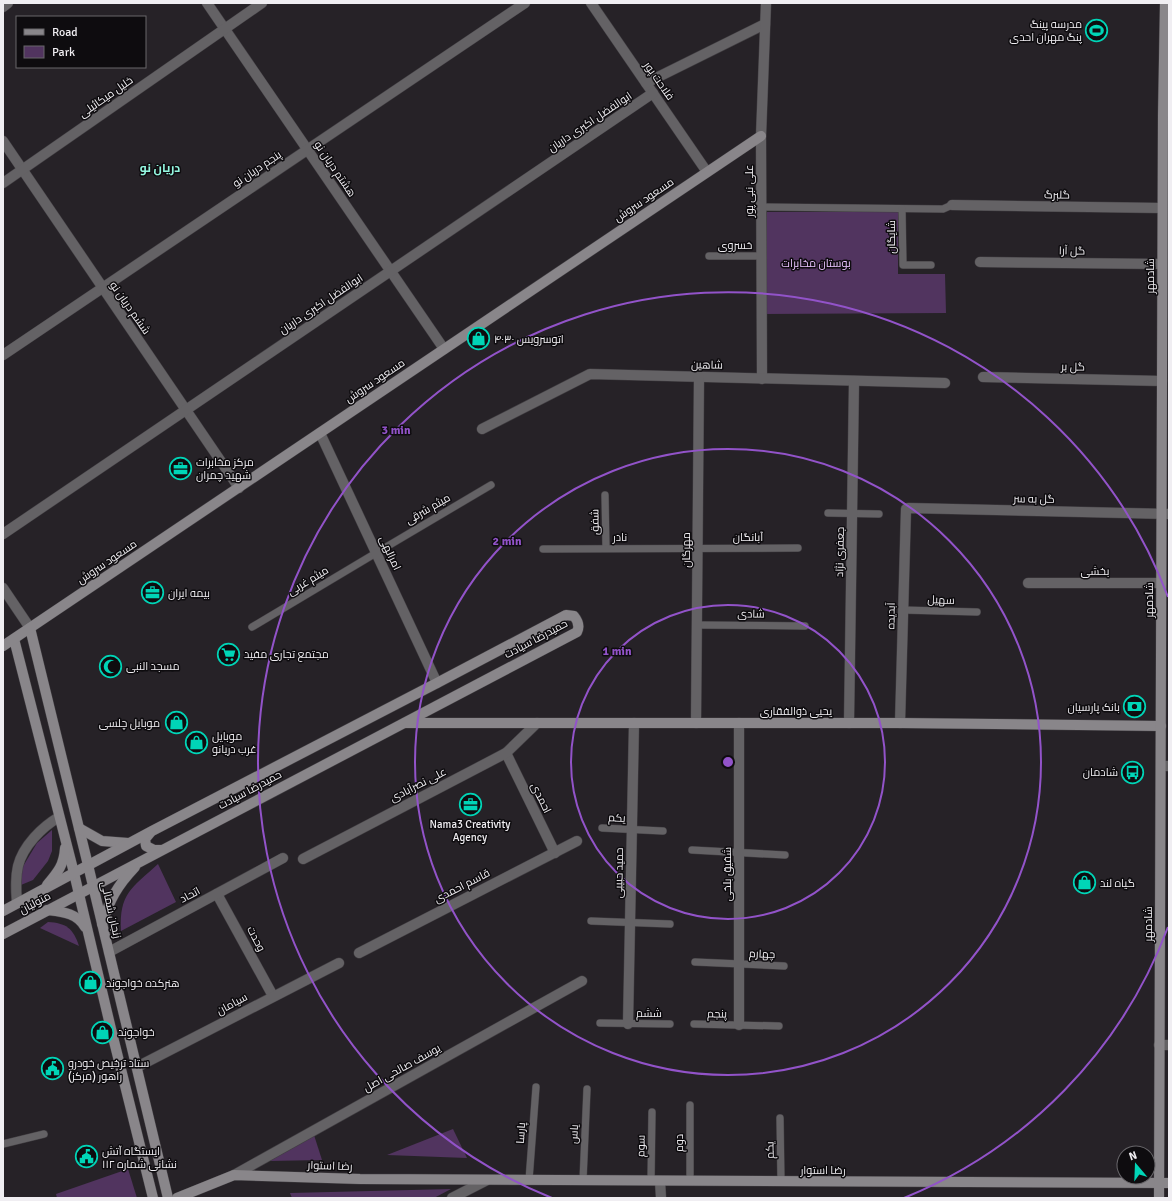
<svg xmlns="http://www.w3.org/2000/svg" width="1172" height="1201" font-family="Signika,Cairo,sans-serif">
<rect width="100%" height="100%" fill="#262227"/>
<!-- green -->
<g fill="#51345f">
<path d="M767,212H898V274H945L946,313L764,314Z"/>
<path d="M52,830V851L48,861L33,880L21,885L22,868L37,843Z"/>
<path d="M158,864L176,902L121,931C119,893 132,888 158,864Z"/>
<path d="M48,922C66,923 73,928 79,946L40,928Z"/>
<path d="M453,1129L467,1158L387,1155Z"/>
<path d="M314,1135L322,1160L269,1161Z"/>
<path d="M128,1169L137,1198H57L56,1194Z"/>
<path d="M451,1189L434,1198H292L290,1193Z"/>
</g>
<g fill="none" stroke-linecap="round" stroke-linejoin="round">
<defs>
<g id="lane">
<path d="M761,207L943,209L952,205"/>
<path d="M902,209L903,265H931"/>
<path d="M709,256H761"/>
<path d="M605,495L606,548"/>
<path d="M828,513L879,514"/>
<path d="M543,549L798,548"/>
<path d="M903,610L977,612"/>
<path d="M697,625L805,626"/>
<path d="M252,627L376,553L491,485"/>
<path d="M602,828L663,831"/>
<path d="M692,850L785,855"/>
<path d="M591,921L670,924"/>
<path d="M695,962L784,966"/>
<path d="M600,1023L670,1024"/>
<path d="M694,1024L779,1026"/>
<path d="M780,1118L781,1181"/>
<path d="M3,1144L44,1134"/>
<path d="M529,1180L536,1087"/>
<path d="M583,1180L587,1089"/>
<path d="M651,1181L652,1112"/>
<path d="M690,1181V1105"/>
</g>
<g id="street">
<path d="M207,3L444,349"/>
<path d="M591,3L707,172"/>
<path d="M3,7L8,3"/>
<path d="M646,83L765,24"/>
<path d="M3,141L239,488"/>
<path d="M3,183L262,3"/>
<path d="M952,205L1162,208"/>
<path d="M980,262L1162,264"/>
<path d="M3,355L525,3"/>
<path d="M983,377L1162,381"/>
<path d="M762,379L761,136L766,3"/>
<path d="M482,429L590,374L945,383"/>
<path d="M320,433L437,683"/>
<path d="M3,534L653,93"/>
<path d="M1028,583H1161"/>
<path d="M3,588L30,628"/>
<path d="M696,723L699,377"/>
<path d="M739,723V1025"/>
<path d="M849,723L854,381"/>
<path d="M900,723L906,509L908,508L1169,514"/>
<path d="M506,753L555,853"/>
<path d="M1161,766H1169"/>
<path d="M303,859L506,753L537,723"/>
<path d="M217,894L273,996"/>
<path d="M17,903C16,891 15,879 18,866C23,846 42,827 59,817"/>
<path d="M109,952L283,858"/>
<path d="M359,953L577,841"/>
<path d="M628,1024L634,723"/>
<path d="M1159,1045H1169"/>
<path d="M137,1067L339,963"/>
<path d="M234,1175L582,981"/>
<path d="M660,1181L661,1198"/>
<path d="M452,1198L487,1180"/>
</g>
<g id="secondary">
<path d="M30,628L88,865L168,1198"/>
<path d="M14,639L74,873L111,1029L153,1198"/>
<path d="M3,646L761,136"/>
<path d="M405,723H900L1161,726"/>
<path d="M79,828L102,841L128,843"/>
<path d="M150,833L145,839L146,846L154,850H161"/>
<path d="M47,885C58,872 64,865 65,848"/>
<path d="M47,910C63,912 77,913 85,927"/>
<path d="M3,911L152,831L437,683L566,615L574,616C578,621 580,626 577,632L3,934"/>
<path d="M102,924C110,899 117,886 135,867"/>
<path d="M177,1198L234,1175L360,1179L1169,1183"/>
<path d="M1159,1198L1163,115L1165,3"/>
</g>
</defs>
<!-- lane casing -->
<use href="#lane" stroke="#423f43" stroke-width="8"/>
<!-- street casing -->
<use href="#street" stroke="#423f43" stroke-width="11"/>
<!-- secondary casing -->
<use href="#secondary" stroke="#423f43" stroke-width="11"/>
<!-- lane -->
<use href="#lane" stroke="#646265" stroke-width="7"/>
<!-- street -->
<use href="#street" stroke="#646265" stroke-width="10"/>
<!-- secondary -->
<use href="#secondary" stroke="#89868a" stroke-width="10"/>
</g>
<!-- distance rings -->
<g fill="none" stroke="#9253c9" stroke-width="2">
<circle cx="728" cy="762" r="157"/>
<circle cx="728" cy="762" r="313"/>
<path d="M1168 927A470 470 0 0 1 904 1198M552 1198A470 470 0 1 1 1168 597"/>
</g>
<!-- icons -->
<defs>
<symbol id="stadium-ring" viewBox="-11 -11 22 22"><circle r="9.5" fill="#0e0c0f" stroke="#00d5b7" stroke-width="1.5"/><path d="M0-5a6.5 5 0 1 0 0 10a6.5 5 0 1 0 0-10ZM-3.5-1.8h7v3.6h-7Z" fill="#00d5b7"/></symbol>
<symbol id="shop-ring" viewBox="-11 -11 22 22"><circle r="9.5" fill="#0e0c0f" stroke="#00d5b7" stroke-width="1.5"/><path d="M-5-2.5h2.3a2.7 3.5 0 0 1 5.4 0H5L5.5 6h-11ZM-1.5-2.5h3a1.5 2.3 0 0 0-3 0Z" fill="#00d5b7"/></symbol>
<symbol id="office-ring" viewBox="-11 -11 22 22"><circle r="9.5" fill="#0e0c0f" stroke="#00d5b7" stroke-width="1.5"/><path d="M-6-3h4V-5.5h4V-3h4V5H-6ZM-1-4.5V-3h2v-1.5ZM-6 0V1H6V0Z" fill="#00d5b7"/></symbol>
<symbol id="supermarket-ring" viewBox="-11 -11 22 22"><circle r="9.5" fill="#0e0c0f" stroke="#00d5b7" stroke-width="1.5"/><path d="M-6-5.5h2.5l.6 2H6L4.5 2H-2.5L-4.4-4H-6ZM-1.5 3.2a1.3 1.3 0 1 0 .1 0ZM3 3.2a1.3 1.3 0 1 0 .1 0Z" fill="#00d5b7"/></symbol>
<symbol id="mosque-ring" viewBox="-11 -11 22 22"><circle r="9.5" fill="#0e0c0f" stroke="#00d5b7" stroke-width="1.5"/><path d="M3.5-4.9A6 6 0 1 0 3.5 4.9A5 5 0 1 1 3.5-4.9Z" fill="#00d5b7"/></symbol>
<symbol id="bank-ring" viewBox="-11 -11 22 22"><circle r="9.5" fill="#0e0c0f" stroke="#00d5b7" stroke-width="1.5"/><path d="M-6-4H6V4H-6ZM0-2.3a2.3 2.3 0 1 0 0 4.6a2.3 2.3 0 1 0 0-4.6Z" fill="#00d5b7"/></symbol>
<symbol id="bus-ring" viewBox="-11 -11 22 22"><circle r="9.5" fill="#0e0c0f" stroke="#00d5b7" stroke-width="1.5"/><path d="M-5-6H5V4H4V6H2V4H-2V6H-4V4H-5ZM-3.5-4V0h7V-4ZM-3.5 1.2v1.5H-2V1.2ZM2 1.2v1.5H3.5V1.2Z" fill="#00d5b7"/></symbol>
<symbol id="civic-ring" viewBox="-11 -11 22 22"><circle r="9.5" fill="#0e0c0f" stroke="#00d5b7" stroke-width="1.5"/><path d="M-.6-6.5H3V-4.5H.6V-3L4-1V1h2V6H-6V1h2V-1L-.6-3ZM-1.2 2.5V6h2.4V2.5Z" fill="#00d5b7"/></symbol>
</defs>
<g fill-rule="evenodd">
<use href="#stadium-ring" x="1084" y="18" width="25" height="25"/>
<use href="#shop-ring" x="466" y="326" width="25" height="25"/>
<use href="#office-ring" x="168" y="456" width="25" height="25"/>
<use href="#office-ring" x="140" y="580" width="25" height="25"/>
<use href="#supermarket-ring" x="216" y="642" width="25" height="25"/>
<use href="#mosque-ring" x="98" y="654" width="25" height="25"/>
<use href="#bank-ring" x="1122" y="694" width="25" height="25"/>
<use href="#shop-ring" x="164" y="710" width="25" height="25"/>
<use href="#shop-ring" x="184" y="730" width="25" height="25"/>
<use href="#bus-ring" x="1120" y="760" width="25" height="25"/>
<use href="#office-ring" x="458" y="792" width="25" height="25"/>
<use href="#shop-ring" x="1072" y="870" width="25" height="25"/>
<use href="#shop-ring" x="78" y="970" width="25" height="25"/>
<use href="#shop-ring" x="90" y="1020" width="25" height="25"/>
<use href="#civic-ring" x="40" y="1056" width="25" height="25"/>
<use href="#civic-ring" x="74" y="1144" width="25" height="25"/>
</g>
<g text-anchor="middle" dominant-baseline="central" stroke-width="3" stroke-linejoin="round" paint-order="stroke">
<!-- poi labels -->
<g font-size="11" fill="#f0eef2" stroke="#0e0c0f" text-anchor="start">
<text x="1082" y="24" text-anchor="end">مدرسه پینگ<tspan x="1082" dy="13">پنگ مهران احدی</tspan></text>
<text x="494" y="339">اتوسرویس ۴۰۳۰</text>
<text x="196" y="462">مرکز مخابرات<tspan x="196" dy="13">شهید چمران</tspan></text>
<text x="168" y="593">بیمه ایران</text>
<text x="244" y="654">مجتمع تجاری مفید</text>
<text x="126" y="666">مسجد النبی</text>
<text x="1120" y="707" text-anchor="end">بانک پارسیان</text>
<text x="160" y="723" text-anchor="end">موبایل چلسی</text>
<text x="212" y="736">موبایل<tspan x="212" dy="13">غرب دریانو</tspan></text>
<text x="1118" y="772" text-anchor="end">شادمان</text>
<text x="470" y="824" text-anchor="middle">Nama3 Creativity<tspan x="470" dy="13">Agency</tspan></text>
<text x="1100" y="883">گیاه لند</text>
<text x="106" y="983">هنرکده خواجوند</text>
<text x="118" y="1032">خواجوند</text>
<text x="68" y="1063">ستاد ترخیص خودرو<tspan x="68" dy="13">راهور (مرکز)</tspan></text>
<text x="102" y="1151">ایستگاه آتش<tspan x="102" dy="13">نشانی شماره ۱۱۲</tspan></text>
</g>
<!-- street labels -->
<g font-size="11" fill="#f0eef2" stroke="#0e0c0f">
<text transform="translate(659 81) rotate(55)">فلاحت پور</text>
<text transform="translate(106 97) rotate(-35)">خلیل میکائیلی</text>
<text transform="translate(590 122) rotate(-34)">ابوالفضل اکبری داریان</text>
<text transform="translate(257 169) rotate(-34)">پنجم دریان‌ نو</text>
<text transform="translate(335 169) rotate(56)">هشتم دریان‌ نو</text>
<text transform="translate(749 191) rotate(-90)">علی نبی پور</text>
<text transform="translate(1057 195) rotate(1)">گلبرگ</text>
<text transform="translate(644 200) rotate(-34)">مسعود سروش</text>
<text transform="translate(891 237) rotate(-90)">شایگان</text>
<text x="735" y="245">خسروی</text>
<text transform="translate(1072 251) rotate(1)">گل آرا</text>
<text transform="translate(1150 276) rotate(-90)">شادمهر</text>
<text transform="translate(321 304) rotate(-34)">ابوالفضل اکبری داریان</text>
<text transform="translate(130 308) rotate(55)">ششم دریان‌ نو</text>
<text transform="translate(707 365) rotate(1)">شاهین</text>
<text transform="translate(1073 367) rotate(1)">گل بر</text>
<text transform="translate(375 381) rotate(-34)">مسعود سروش</text>
<text transform="translate(1034 499) rotate(1)">گل به سر</text>
<text transform="translate(428 509) rotate(-30)">میثم شرقی</text>
<text transform="translate(595 522) rotate(-91)">شفق</text>
<text x="620" y="537">نادر</text>
<text x="748" y="537">آبانگان</text>
<text transform="translate(686 550) rotate(-90)">مهرگان</text>
<text transform="translate(840 552) rotate(-89)">جعفری نژاد</text>
<text transform="translate(390 553) rotate(65)">امرالهی</text>
<text transform="translate(107 562) rotate(-34)">مسعود سروش</text>
<text x="1095" y="571">بخشی</text>
<text transform="translate(308 581) rotate(-31)">میثم غربی</text>
<text transform="translate(941 600) rotate(2)">سهیل</text>
<text transform="translate(1149 600) rotate(-90)">شادمهر</text>
<text transform="translate(751 614) rotate(1)">شادی</text>
<text transform="translate(891 616) rotate(-89)">آبدیده</text>
<text transform="translate(536 639) rotate(-28)">حمیدرضا سیادت</text>
<text x="796" y="711">یحیی ذوالفقاری</text>
<text transform="translate(418 785) rotate(-27)">علی نصرآبادی</text>
<text transform="translate(250 790) rotate(-28)">حمیدرضا سیادت</text>
<text transform="translate(541 798) rotate(64)">احمدی</text>
<text transform="translate(617 818) rotate(3)">یکم</text>
<text transform="translate(619 873) rotate(-89)">حمید حبیبی</text>
<text transform="translate(727 874) rotate(-90)">شفیق بلخی</text>
<text transform="translate(462 886) rotate(-27)">قاسم احمدی</text>
<text transform="translate(190 895) rotate(-28)">اتحاد</text>
<text transform="translate(35 903) rotate(-28)">متولیان</text>
<text transform="translate(111 910) rotate(77)">زنجان شمالی</text>
<text transform="translate(1148 924) rotate(-90)">شادمهر</text>
<text transform="translate(256 939) rotate(62)">وحدت</text>
<text transform="translate(762 954) rotate(2)">چهارم</text>
<text transform="translate(232 1004) rotate(-28)">سیامان</text>
<text x="649" y="1013">ششم</text>
<text transform="translate(717 1014) rotate(1)">پنجم</text>
<text transform="translate(402 1068) rotate(-29)">یوسف صالحی اصل</text>
<text transform="translate(521 1133) rotate(-86)">پارسا</text>
<text transform="translate(574 1134) rotate(-87)">یاس</text>
<text transform="translate(679 1143) rotate(-90)">دوم</text>
<text transform="translate(641 1146) rotate(-89)">سوم</text>
<text transform="translate(770 1150) rotate(-91)">یکم</text>
<text transform="translate(330 1166) rotate(2)">رضا استوار</text>
<text x="823" y="1170">رضا استوار</text>
</g>
<!-- park labels -->
<g font-size="11" fill="#e9c3fe" stroke="#0e0c0f">
<text x="816" y="263">بوستان مخابرات</text>
</g>
<!-- neighbourhood labels -->
<g font-size="12" font-weight="bold" fill="#94f8e1" stroke="#0e0c0f">
<text x="160" y="168">دریان نو</text>
</g>
</g>
<circle cx="728" cy="762" r="6" fill="#9253c9" stroke="#0e0c0f" stroke-width="2"/>
<g font-size="12" text-anchor="middle" font-weight="bold" fill="#9253c9" stroke="#0e0c0f" stroke-width="3" stroke-linejoin="round" paint-order="stroke">
<text x="396" y="434">3 min</text>
<text x="507" y="545">2 min</text>
<text x="617" y="655">1 min</text>
</g>
<!-- border -->
<rect width="1172" height="1201" fill="none" stroke="#f0eef2" stroke-width="8"/>
<!-- legend -->
<rect x="16" y="16" width="130" height="52" fill="#0e0c0f" stroke="#68666a"/>
<rect x="24" y="29" width="20" height="6" fill="#89868a" stroke="#68666a"/>
<text x="52" y="36" font-size="12" fill="#f0eef2">Road</text>
<rect x="24" y="46" width="20" height="12" fill="#51345f" stroke="#68666a"/>
<text x="52" y="56" font-size="12" fill="#f0eef2">Park</text>
<!-- north arrow -->
<g transform="translate(1136 1165) rotate(341)"><circle r="19" fill="#0e0c0f" stroke="#68666a"/>
<path d="M0-3L7 15L0 10L-7 15Z" fill="#00d5b7"/>
<text y="-6" font-size="11" font-weight="bold" text-anchor="middle" fill="#f0eef2">N</text>
</g>
</svg>
